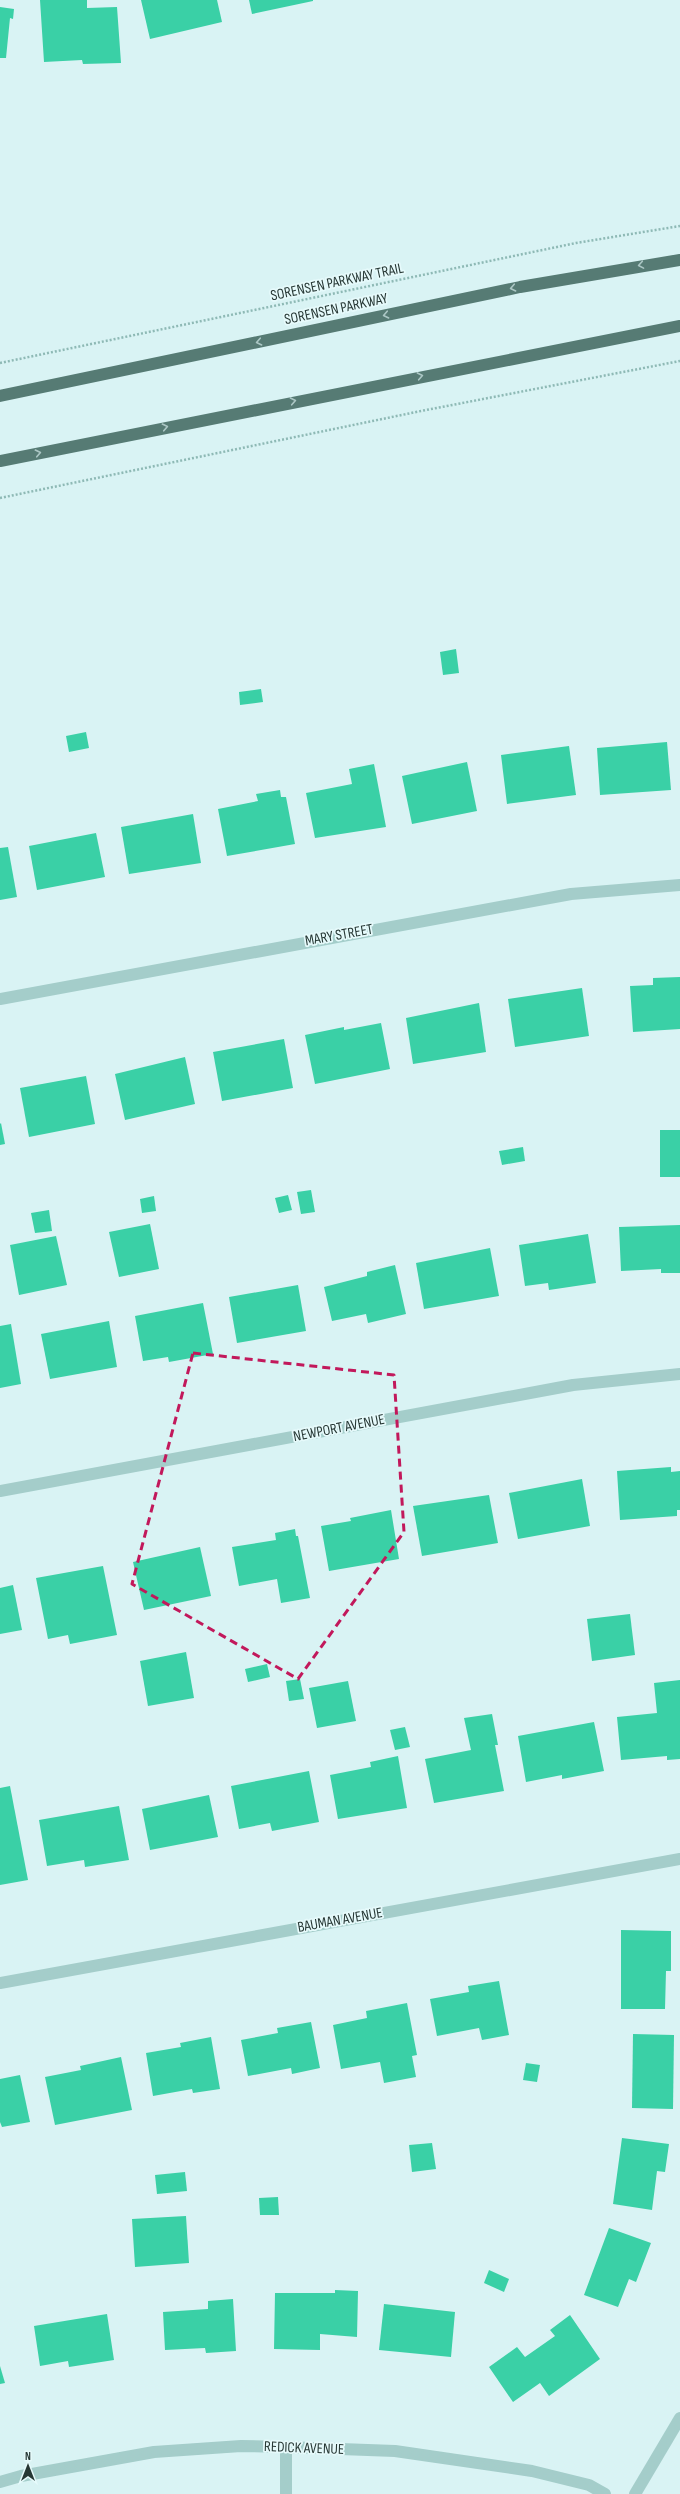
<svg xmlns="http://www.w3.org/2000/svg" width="680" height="2494" font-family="'Sofia Sans Condensed',sans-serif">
<rect width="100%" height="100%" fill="#d9f3f4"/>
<!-- building -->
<g fill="#3ad0a6">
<path d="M40,0H87V8L117,7L121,63L83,64L82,60L44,62Z"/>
<path d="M141,0H217L222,22L150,39Z"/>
<path d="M249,0H313V1L252,14Z"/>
<path d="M0,7L14,9L13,19L10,18L6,58H0Z"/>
<path d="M456,649L459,673L443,675L440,652Z"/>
<path d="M261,689L263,702L240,705L239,692Z"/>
<path d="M86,732L89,748L69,752L66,736Z"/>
<path d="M667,742L671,790L600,795L597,748Z"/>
<path d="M569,746L576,795L507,804L501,755Z"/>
<path d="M467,762L477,811L412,824L402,776Z"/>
<path d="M374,764L386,827L315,838L306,793L352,784L349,769Z"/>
<path d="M280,790L281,797H286L295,844L227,856L218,809L258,801L256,794Z"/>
<path d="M193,814L201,863L129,874L121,827Z"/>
<path d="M96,833L105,877L37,890L29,846Z"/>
<path d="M8,847L17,897L0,900V848Z"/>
<path d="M680,977V1029L633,1032L630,986L653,985V978Z"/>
<path d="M582,988L589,1036L515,1047L508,999Z"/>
<path d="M479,1003L486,1052L413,1064L406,1018Z"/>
<path d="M381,1023L390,1069L315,1084L305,1035L344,1027V1030Z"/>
<path d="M284,1039L293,1088L222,1101L213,1052Z"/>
<path d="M185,1057L195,1104L125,1120L115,1074Z"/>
<path d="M86,1076L95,1124L29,1137L20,1088Z"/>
<path d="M1,1123L5,1144L0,1145V1124Z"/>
<rect x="660" y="1130" width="20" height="47"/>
<path d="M523,1147L525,1161L502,1165L499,1151Z"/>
<path d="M311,1190L315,1212L301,1214L297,1192Z"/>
<path d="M288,1195L292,1210L279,1213L275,1198Z"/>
<path d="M154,1196L156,1211L142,1213L140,1199Z"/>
<path d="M49,1210L52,1231L35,1233L31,1213Z"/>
<path d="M150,1224L159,1269L119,1277L109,1232Z"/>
<path d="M680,1225V1273H661V1269L621,1271L619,1227Z"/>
<path d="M588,1234L596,1283L549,1290L548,1283L525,1286L519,1245Z"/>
<path d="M56,1236L67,1285L19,1295L10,1245Z"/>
<path d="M490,1248L499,1296L424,1309L416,1263Z"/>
<path d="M395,1265L406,1314L368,1323L366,1314L332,1321L324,1287L367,1276V1272Z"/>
<path d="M298,1285L306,1331L237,1343L229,1297Z"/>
<path d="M203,1303L213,1354L169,1362L168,1357L143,1361L135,1316Z"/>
<path d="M109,1321L117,1367L50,1379L41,1334Z"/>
<path d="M11,1324L21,1384L0,1388V1326Z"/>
<path d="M671,1467V1472L680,1471V1510H677V1516L620,1520L617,1471Z"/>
<path d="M582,1479L590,1526L518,1539L509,1493Z"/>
<path d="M489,1495L498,1543L422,1556L413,1506Z"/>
<path d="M391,1510L399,1559L329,1571L321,1526L351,1521L350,1518Z"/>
<path d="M295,1529L296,1536H298L310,1598L281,1603L277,1579L239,1586L232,1547L276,1540L275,1533Z"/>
<path d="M200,1547L211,1596L144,1610L133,1562Z"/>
<path d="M103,1566L117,1635L70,1644L68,1635L48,1639L36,1578Z"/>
<path d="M13,1585L22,1630L0,1634V1588Z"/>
<path d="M630,1614L635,1655L592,1661L587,1619Z"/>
<path d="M186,1652L194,1698L148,1706L140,1661Z"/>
<path d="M267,1664L270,1677L248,1682L245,1669Z"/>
<path d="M300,1679L304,1699L289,1701L286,1681Z"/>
<path d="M680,1680V1759L667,1760V1756L621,1760L617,1717L657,1713L654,1683Z"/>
<path d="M348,1681L356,1721L317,1728L309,1688Z"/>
<path d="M492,1714L498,1745H495L504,1791L434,1803L425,1759L471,1750L464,1718Z"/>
<path d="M594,1722L604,1771L562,1779V1775L526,1782L518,1736Z"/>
<path d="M405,1727L410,1747L395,1750L390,1730Z"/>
<path d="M398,1756L407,1808L338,1819L330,1775L371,1767L370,1762Z"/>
<path d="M309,1771L319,1822L272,1831L270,1823L239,1829L231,1786Z"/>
<path d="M10,1786L28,1880L0,1885V1788Z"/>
<path d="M209,1795L218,1837L150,1850L142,1809Z"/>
<path d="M119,1806L129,1860L85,1867L84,1860L47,1866L39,1820Z"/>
<path d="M621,1930L671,1931V1971H666L665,2009H621Z"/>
<path d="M499,1981L509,2035L482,2040L479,2028L437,2036L430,1999L469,1992L468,1986Z"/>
<path d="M407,2003L417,2055L412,2056L416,2077L384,2083L380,2062L341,2069L333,2025L367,2018L366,2011Z"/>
<path d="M311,2022L320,2068L292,2074L291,2068L248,2076L241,2040L278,2033L277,2028Z"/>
<path d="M633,2034L674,2035L673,2109L632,2108Z"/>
<path d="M211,2037L220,2089L193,2093L192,2089L153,2096L146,2053L181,2047L180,2043Z"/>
<path d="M121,2057L132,2110L55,2125L45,2077L81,2070L80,2066Z"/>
<path d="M526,2063L540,2065L537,2082L523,2080Z"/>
<path d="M20,2075L30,2122L2,2127L0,2122V2079Z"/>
<path d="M622,2138L669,2144L665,2172L657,2171L652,2210L613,2204Z"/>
<path d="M432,2143L436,2169L412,2172L409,2145Z"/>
<path d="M185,2172L187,2191L157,2194L155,2175Z"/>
<path d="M278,2197L279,2215H260L259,2198Z"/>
<path d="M186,2216L189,2263L135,2267L132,2219Z"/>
<path d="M609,2228L651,2243L636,2282L629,2279L618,2307L584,2295Z"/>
<path d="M489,2270L509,2279L504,2292L484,2283Z"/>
<path d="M335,2290L358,2291L357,2337L320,2334V2350L274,2349L275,2293H335Z"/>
<path d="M233,2299L236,2351L206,2353L205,2348L165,2350L163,2312L208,2309V2301Z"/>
<path d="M384,2304L455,2312L451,2357L379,2350Z"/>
<path d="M107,2314L114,2360L69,2367L68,2361L40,2366L34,2326Z"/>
<path d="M570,2315L600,2359L549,2396L540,2383L513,2402L489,2367L517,2347L525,2357L555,2336L550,2330Z"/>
<path d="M0,2366L5,2383L0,2384Z"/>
</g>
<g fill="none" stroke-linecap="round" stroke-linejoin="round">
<!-- path -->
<g stroke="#8eb9b5" stroke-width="2.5" stroke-dasharray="2 2" stroke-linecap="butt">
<path d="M0,363L576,243L680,226"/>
<path d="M0,498L421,411L680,361"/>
</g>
<!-- street -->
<g stroke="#a4cdca" stroke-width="12">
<path d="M0,999L571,894L680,885"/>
<path d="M0,1491L573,1385L680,1374"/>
<path d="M0,1983L680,1859"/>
<path d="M0,2482L21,2476L154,2452L241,2446L286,2447L395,2451L532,2471L589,2485L605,2494"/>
<path d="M286,2494V2447"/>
<path d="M635,2494L680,2418"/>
</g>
<!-- primary -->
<g stroke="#567b74" stroke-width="12">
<path d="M0,396L520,287L680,260"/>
<path d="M0,461L680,326"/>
</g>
</g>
<!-- one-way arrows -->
<defs><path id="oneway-chevron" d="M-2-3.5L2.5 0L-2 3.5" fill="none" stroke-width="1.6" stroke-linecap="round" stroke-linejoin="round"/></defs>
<g stroke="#acc7c5">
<use href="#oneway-chevron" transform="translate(641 265) rotate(170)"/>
<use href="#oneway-chevron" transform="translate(513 288) rotate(168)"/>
<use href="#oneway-chevron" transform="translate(386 315) rotate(168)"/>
<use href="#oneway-chevron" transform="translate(259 342) rotate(168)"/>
<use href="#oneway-chevron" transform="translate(420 376) rotate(-11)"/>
<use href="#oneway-chevron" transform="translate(293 401) rotate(-11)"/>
<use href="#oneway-chevron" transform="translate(165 427) rotate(-12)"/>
<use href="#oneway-chevron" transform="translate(38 453) rotate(-12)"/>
</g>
<!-- marked area -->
<path fill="none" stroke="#c2185b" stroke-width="3" stroke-dasharray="8 5" stroke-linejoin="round" d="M193,1353L394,1375L404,1532L298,1679L132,1584Z"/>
<g text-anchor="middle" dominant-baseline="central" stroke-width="3.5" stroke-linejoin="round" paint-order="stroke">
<!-- street labels -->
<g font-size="15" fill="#263734" stroke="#e6fafb">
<text transform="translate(337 282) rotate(-12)">SORENSEN PARKWAY TRAIL</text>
<text transform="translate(336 309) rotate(-12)">SORENSEN PARKWAY</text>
<text transform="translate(339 935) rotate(-10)">MARY STREET</text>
<text transform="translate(339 1428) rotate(-11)">NEWPORT AVENUE</text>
<text transform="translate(340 1920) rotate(-10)">BAUMAN AVENUE</text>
<text transform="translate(304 2448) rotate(2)">REDICK AVENUE</text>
</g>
</g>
<!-- north arrow -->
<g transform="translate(28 2466)" stroke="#e6fafb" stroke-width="3" paint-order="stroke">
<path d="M0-3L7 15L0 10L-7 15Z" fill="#263734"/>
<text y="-6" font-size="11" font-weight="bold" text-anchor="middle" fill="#263734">N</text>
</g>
</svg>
